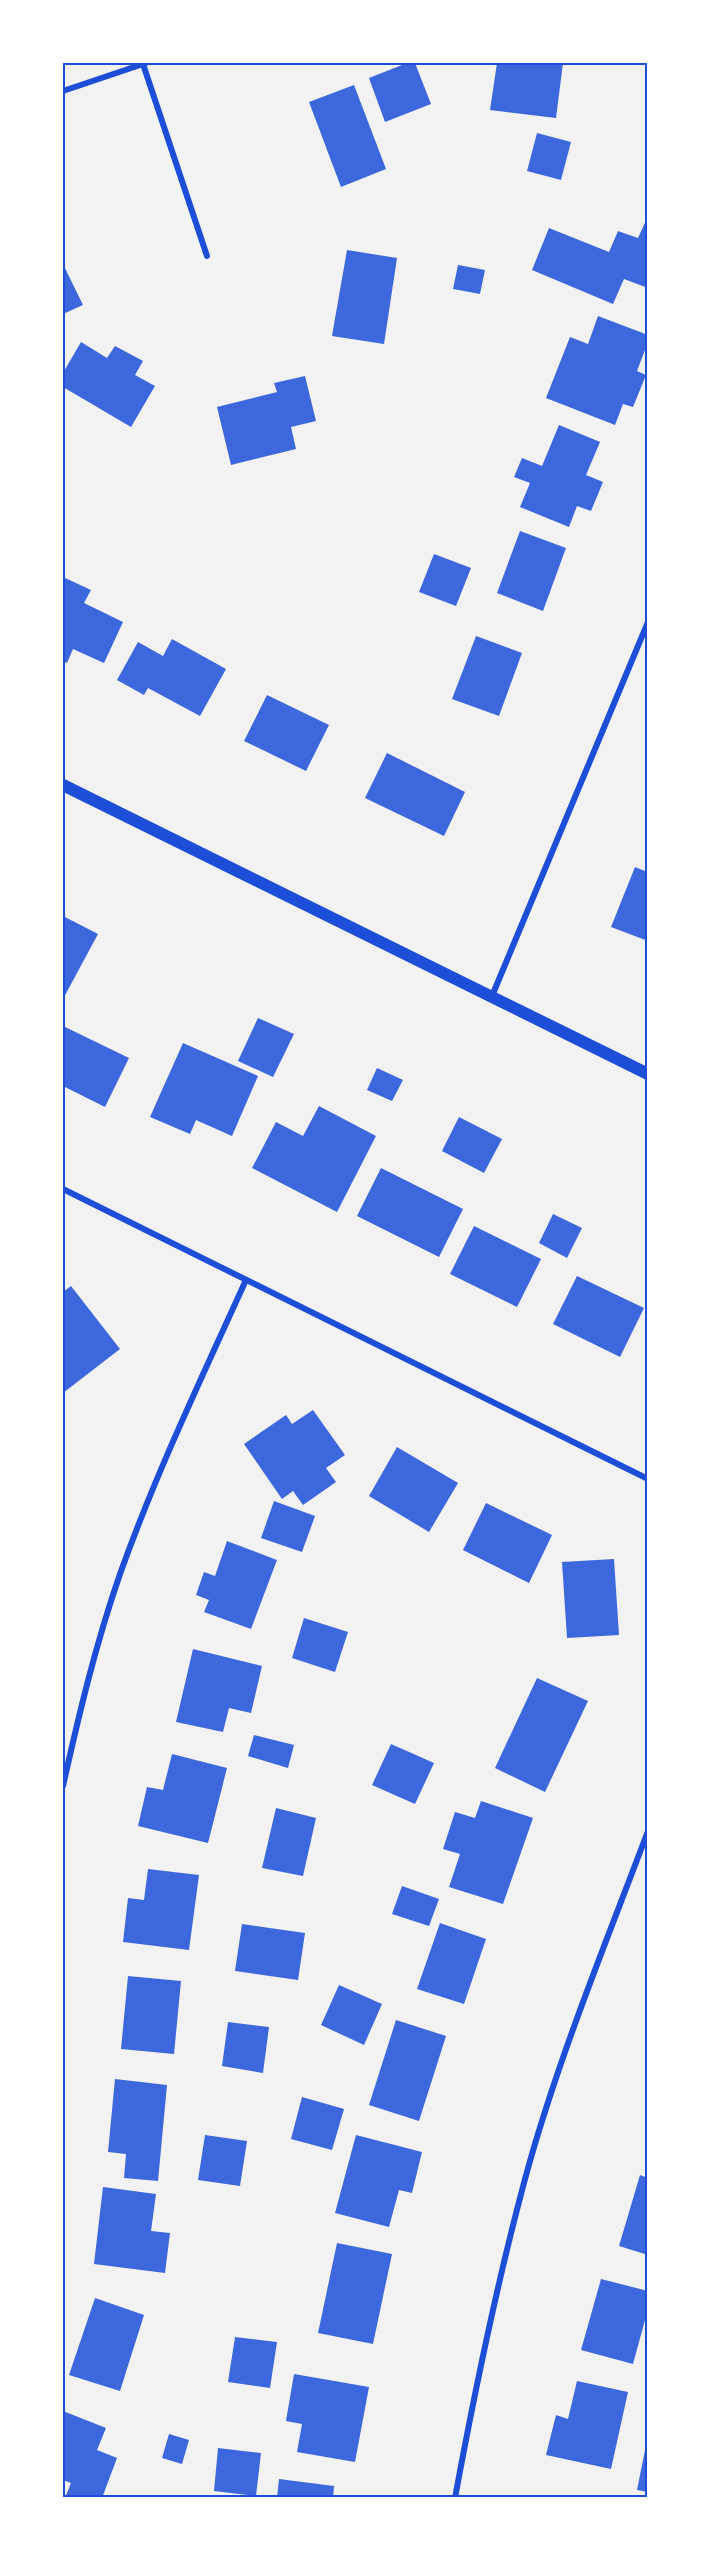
<svg xmlns="http://www.w3.org/2000/svg" width="711" height="2561" font-family="Jost,sans-serif">
<rect width="100%" height="100%" fill="#f2f2f2"/>
<!-- building -->
<g fill="#3d67dc">
<path d="M407,63H415L431,104L385,122L369,78Z"/>
<path d="M497,63L520,65L521,63H563L556,118L490,110Z"/>
<path d="M354,85L386,169L341,187L309,102Z"/>
<path d="M537,133L571,142L561,180L527,171Z"/>
<path d="M648,216V288L624,279L613,304L532,270L549,228L609,252L618,231L638,238Z"/>
<path d="M347,250L397,258L384,344L332,336Z"/>
<path d="M63,264L83,305L63,314Z"/>
<path d="M458,265L485,270L480,294L453,289Z"/>
<path d="M598,316L648,335V342L637,371L646,375L633,407L623,404L615,425L546,398L570,337L588,344Z"/>
<path d="M81,342L107,358L115,346L143,361L135,375L155,386L131,427L63,387V373Z"/>
<path d="M305,376L316,421L291,427L296,449L231,465L217,407L277,392L274,383Z"/>
<path d="M559,425L600,442L586,475L603,482L591,511L577,506L569,527L520,507L530,483L514,477L522,458L542,466Z"/>
<path d="M520,531L566,548L543,611L497,593Z"/>
<path d="M434,554L471,568L456,606L419,592Z"/>
<path d="M63,577L91,590L84,603L123,622L104,663L73,649L67,663L63,661Z"/>
<path d="M476,636L522,653L499,716L452,699Z"/>
<path d="M172,639L226,669L200,716L148,688L144,695L117,680L138,642L163,656Z"/>
<path d="M267,695L329,725L306,771L244,741Z"/>
<path d="M387,753L465,792L444,836L365,798Z"/>
<path d="M648,863V941L611,927L635,867L645,871Z"/>
<path d="M63,916L98,934L63,999Z"/>
<path d="M258,1018L294,1034L273,1077L238,1061Z"/>
<path d="M63,1026L129,1058L105,1107L63,1086Z"/>
<path d="M183,1043L258,1076L232,1136L196,1120L190,1134L150,1117Z"/>
<path d="M377,1068L403,1080L392,1101L367,1090Z"/>
<path d="M319,1106L376,1136L337,1212L252,1168L276,1122L303,1136Z"/>
<path d="M459,1117L502,1139L484,1173L442,1151Z"/>
<path d="M381,1168L463,1209L439,1257L357,1216Z"/>
<path d="M553,1214L582,1228L567,1258L539,1243Z"/>
<path d="M474,1226L541,1259L517,1307L450,1274Z"/>
<path d="M577,1276L644,1308L620,1357L553,1324Z"/>
<path d="M71,1286L120,1349L63,1393V1292Z"/>
<path d="M313,1410L345,1455L326,1468L336,1482L303,1505L293,1491L282,1499L244,1444L286,1415L292,1424Z"/>
<path d="M397,1447L458,1483L429,1532L369,1496Z"/>
<path d="M274,1501L315,1516L302,1552L261,1538Z"/>
<path d="M486,1503L552,1535L529,1583L463,1550Z"/>
<path d="M227,1541L277,1560L251,1629L204,1612L209,1600L196,1595L204,1572L215,1576Z"/>
<path d="M614,1559L619,1635L567,1638L562,1562Z"/>
<path d="M304,1618L348,1632L335,1672L292,1658Z"/>
<path d="M193,1649L262,1666L251,1713L229,1708L223,1732L176,1722Z"/>
<path d="M537,1678L588,1701L545,1792L495,1768Z"/>
<path d="M254,1735L294,1745L288,1768L248,1756Z"/>
<path d="M391,1744L434,1763L415,1804L372,1785Z"/>
<path d="M172,1754L227,1768L208,1843L138,1826L147,1787L163,1790Z"/>
<path d="M481,1801L533,1818L503,1904L449,1887L460,1854L443,1849L455,1812L475,1818Z"/>
<path d="M276,1808L316,1818L303,1876L262,1868Z"/>
<path d="M148,1869L199,1875L189,1950L123,1942L128,1898L144,1900Z"/>
<path d="M402,1886L439,1899L429,1926L392,1914Z"/>
<path d="M440,1923L486,1939L464,2004L417,1989Z"/>
<path d="M242,1924L305,1933L298,1980L235,1971Z"/>
<path d="M128,1976L181,1981L174,2054L121,2049Z"/>
<path d="M339,1985L382,2004L364,2045L321,2025Z"/>
<path d="M396,2020L446,2036L419,2121L369,2105Z"/>
<path d="M228,2022L269,2027L263,2073L222,2066Z"/>
<path d="M115,2079L167,2085L158,2181L124,2178L126,2154L108,2152Z"/>
<path d="M302,2097L344,2109L332,2150L291,2139Z"/>
<path d="M205,2135L247,2141L240,2186L198,2180Z"/>
<path d="M356,2135L422,2152L412,2193L399,2190L389,2227L335,2213Z"/>
<path d="M640,2175L648,2178V2255L619,2246Z"/>
<path d="M103,2187L156,2194L151,2231L170,2233L165,2273L94,2264Z"/>
<path d="M337,2243L392,2254L373,2344L318,2333Z"/>
<path d="M601,2279L648,2291V2309L633,2364L581,2350Z"/>
<path d="M95,2298L144,2315L120,2391L69,2375Z"/>
<path d="M235,2337L277,2342L270,2388L228,2382Z"/>
<path d="M294,2374L369,2387L355,2462L297,2452L302,2424L286,2421Z"/>
<path d="M577,2381L628,2392L611,2469L546,2455L556,2415L568,2419Z"/>
<path d="M63,2411L106,2428L97,2450L117,2458L102,2498H65L71,2483L63,2480Z"/>
<path d="M169,2434L189,2440L182,2464L162,2458Z"/>
<path d="M218,2448L261,2453L256,2496L214,2491Z"/>
<path d="M645,2450H648V2492L637,2490Z"/>
<path d="M279,2479L334,2486L333,2498H277Z"/>
</g>
<g fill="none" stroke-linecap="round" stroke-linejoin="round">
<!-- minor -->
<g stroke="#1d4ed8" stroke-width="6">
<path d="M143,64L207,256"/>
<path d="M63,91L146,63"/>
<path d="M492,996L648,622"/>
<path d="M63,1189L648,1479"/>
<path d="M63,1786C79,1714 96,1643 120,1574C156,1473 202,1377 246,1280"/>
<path d="M455,2498C476,2384 499,2272 530,2161C562,2049 607,1940 648,1831"/>
</g>
<!-- secondary -->
<path stroke="#1d4ed8" stroke-width="12" d="M63,785L648,1074"/>
</g>
<!-- border -->
<rect width="711" height="2561" fill="none" stroke="#ffffff" stroke-width="129"/>
<rect x="64" y="64" width="582" height="2432" fill="none" stroke="#1d4ed8" stroke-width="2"/>
</svg>
